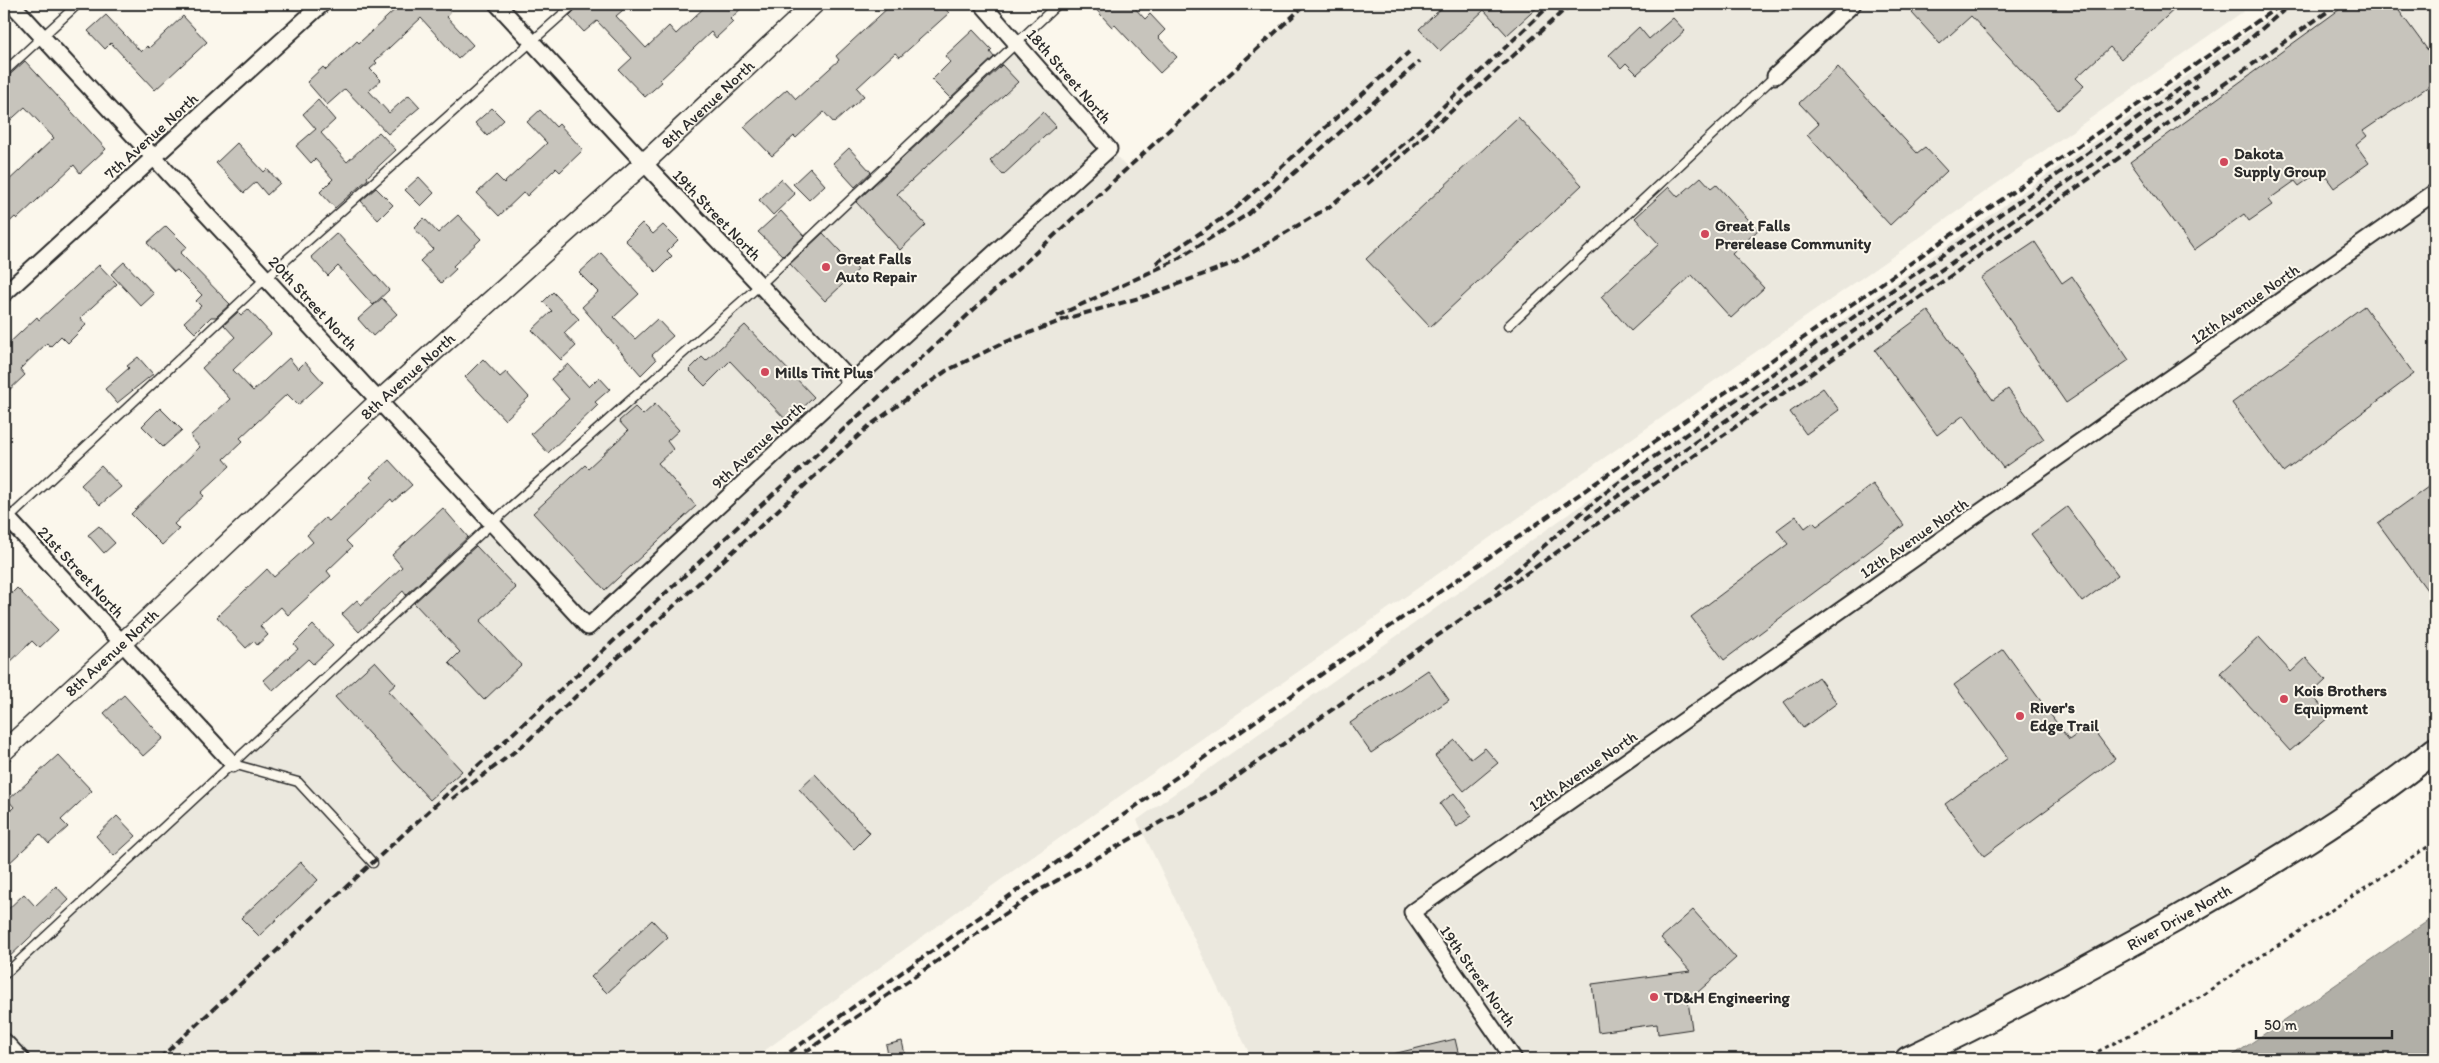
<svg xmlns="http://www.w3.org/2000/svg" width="2439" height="1063" font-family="Itim,sans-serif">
<rect width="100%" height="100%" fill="#fbf7ec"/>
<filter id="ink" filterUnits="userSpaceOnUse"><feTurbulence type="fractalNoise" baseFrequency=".02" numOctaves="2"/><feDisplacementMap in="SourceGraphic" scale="10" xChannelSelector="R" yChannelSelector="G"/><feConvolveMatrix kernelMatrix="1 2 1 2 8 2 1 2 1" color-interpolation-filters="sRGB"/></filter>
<g filter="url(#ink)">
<!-- built -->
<g fill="#ebe8de">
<path d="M1306,4H2254L1024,863L753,1059H4V975L491,524L760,285L1016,42L1127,168Z"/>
<path d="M2288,4H2435V750L2274,863L1906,1059H1252L1137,820Z"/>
</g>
<!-- water -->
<path fill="#b1afa7" stroke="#7b7a75" d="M2435,916V1059H2228Z"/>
<!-- building -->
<g fill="#c7c4bc" stroke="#2b2b2b">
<path d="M401,4H442L451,13L447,17L473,45L458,59L421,18L375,61L377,63L370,69L381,80L369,91L389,113L409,95L420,107L388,134L345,89L327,105L307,82L323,67L326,70L357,41L359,43Z"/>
<path d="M581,4H630L616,16L646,48L669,26L676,34L708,4H746L730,19L733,22L716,38L711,32L660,80L662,82L645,97L619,70L632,58L597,21L584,32L569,16Z"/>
<path d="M892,4H941L949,13L900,57L895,53L857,88L864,96L834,123L824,112L796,138L794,136L772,156L744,127L787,89L796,99L839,60L836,56Z"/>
<path d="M1091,4H1131L1145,19L1150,14L1165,30L1158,37L1177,57L1160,73L1115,25L1112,27Z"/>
<path d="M1446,4H1541L1507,35L1484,10L1440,51L1419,29Z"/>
<path d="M1923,4H2180L2121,59L2110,47L2076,78L2084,86L2058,110L1971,16L1940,44L1912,13Z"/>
<path d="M2347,4H2394L2435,60V82L2363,131L2367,136L2356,145L2369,163L2334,188L2321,170L2299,186L2295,181L2268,200L2272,205L2249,221L2244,214L2194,250L2130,162Z"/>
<path d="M106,15L141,52L147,46L149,48L183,16L207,42L155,90L111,43L105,49L88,31Z"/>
<path d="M1673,18L1685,31L1637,74L1626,63L1621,68L1609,55L1639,27L1649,39Z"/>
<path d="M973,30L992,50L990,52L994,57L950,98L932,80L950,62L945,56Z"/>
<path d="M25,61L106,149L80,173L74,165L17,219L15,217L4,227V185L54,138L25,107L4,126V80Z"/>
<path d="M1002,65L1018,82L897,194L926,225L900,250L856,202Z"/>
<path d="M1838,67L1917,153L1925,147L1947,171L1890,225L1807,135L1819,124L1799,103Z"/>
<path d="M318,100L335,120L321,133L347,162L379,132L396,150L367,177L368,179L335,208L320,192L333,179L315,159L311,163L296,146L316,129L303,114Z"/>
<path d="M492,108L504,120L487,136L475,123Z"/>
<path d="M540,110L556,127L559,124L583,150L560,172L556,168L527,196L524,192L499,216L477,193L496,175L504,183L547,143L527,122Z"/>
<path d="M1043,112L1056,126L1003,175L990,161Z"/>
<path d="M1518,117L1582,185L1430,327L1366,259Z"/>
<path d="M237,143L264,172L267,169L280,183L267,195L256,182L244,193L216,163Z"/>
<path d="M849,148L871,172L855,187L833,163Z"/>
<path d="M810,168L825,185L809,200L793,184Z"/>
<path d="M419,177L434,193L421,206L405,190Z"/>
<path d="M1701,177L1711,188L1716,184L1758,230L1732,254L1764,288L1731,318L1692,275L1631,331L1601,297L1659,244L1635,218L1669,187L1678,197Z"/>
<path d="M781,179L795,194L773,215L759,200Z"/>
<path d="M376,188L393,205L378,220L361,201Z"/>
<path d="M781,211L804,236L783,256L758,232Z"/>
<path d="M458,215L481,239L453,266L456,269L441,283L420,261L433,249L414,228L424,218L438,233Z"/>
<path d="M642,223L653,234L663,225L678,240L667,251L672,256L656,272L625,240Z"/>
<path d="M166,226L187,247L180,253L230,304L216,317H211L195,333L184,322L201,306L196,301L202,295L177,270L174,272L147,243Z"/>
<path d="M337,233L389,290L373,305L338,266L328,276L311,257Z"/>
<path d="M823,233L858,270L825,301L790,264Z"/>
<path d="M2035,242L2062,283L2072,276L2129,360L2066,403L1981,278Z"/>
<path d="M601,253L639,294L614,317L635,339L657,319L673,336L652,355L656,360L641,375L582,307L598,292L579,273Z"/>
<path d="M124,262L154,294L141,306L111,274Z"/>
<path d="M99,265L117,284L80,318L86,325L68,343L61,336L50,347L47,343L20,369L25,375L4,395V348L37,317L39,320Z"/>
<path d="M553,292L579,319L564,333L576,346L561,360L532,330L552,311L543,302Z"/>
<path d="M382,298L397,314L373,336L358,319Z"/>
<path d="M2364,306L2414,374L2283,472L2232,403Z"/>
<path d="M248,309L271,334L233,370L253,391L289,358L298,369L305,362L323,382L298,405L287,394L240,438L243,441L224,459L230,466L201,493L204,496L174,524L179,529L162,545L131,514L200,447L190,436L230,399L202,368L235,337L224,325L238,312L241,315Z"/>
<path d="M1928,311L1993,400L2008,389L2044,439L2003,468L1964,415L1937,435L1875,350Z"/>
<path d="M745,325L814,397L788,422L730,361L705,386L689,370L702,357L706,361Z"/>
<path d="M138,357L153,374L117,403L105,389L129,368L127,366Z"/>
<path d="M483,359L500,377L506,372L529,397L505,420L465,377Z"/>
<path d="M568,364L589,387L599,377L610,389L595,402L598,405L548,453L531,434L569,399L551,379Z"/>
<path d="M1823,388L1839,410L1806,434L1790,412Z"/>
<path d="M655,404L679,430L667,441L673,449L658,463L696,506L605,590L533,513L585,465L588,468L628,431L619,421L635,407L643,415Z"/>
<path d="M160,408L182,430L163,447L142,426Z"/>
<path d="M389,460L412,485L393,502L391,499L346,541L352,547L327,571L331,576L288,615L281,607L260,626L268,635L257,645L254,641L246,648L217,617L267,569L274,577L313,542L307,535L325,518L329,521L373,480L370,477Z"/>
<path d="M101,466L121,487L100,505L81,485Z"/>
<path d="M2435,482V601L2378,523Z"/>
<path d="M1873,484L1904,525L1724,660L1691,617L1788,544L1777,530L1796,516L1805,528L1813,522L1817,526Z"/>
<path d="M2067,507L2118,575L2082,602L2031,534Z"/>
<path d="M443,508L468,537L406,595L403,591L359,632L342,614L357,600L361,605L402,567L392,555Z"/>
<path d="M99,526L115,543L104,553L88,535Z"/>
<path d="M476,546L516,588L480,621L521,665L484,700L449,663L460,652L414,603Z"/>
<path d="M17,588L58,630L39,648L32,641L4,668V601Z"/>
<path d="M313,625L333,646L313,664L308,659L273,691L263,680L298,649L294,644Z"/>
<path d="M2259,637L2291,672L2306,658L2326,680L2311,694L2330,716L2290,751L2220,673Z"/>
<path d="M2003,649L2069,740L2090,725L2115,759L1984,856L1945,804L2008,758L1954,685Z"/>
<path d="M375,661L396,684L388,691L462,771L430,800L335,697Z"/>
<path d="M1428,670L1449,700L1371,753L1350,723Z"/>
<path d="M1818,677L1837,703L1803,728L1784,702Z"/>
<path d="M124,695L163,738L143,756L104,713Z"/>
<path d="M1455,740L1471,759L1485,748L1498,763L1464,791L1435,756Z"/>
<path d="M58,755L92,791L61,820L68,827L49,844L40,834L4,868V817L14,807L8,800Z"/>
<path d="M815,774L870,833L854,849L799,789Z"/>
<path d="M1454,793L1472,816L1457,827L1440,804Z"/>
<path d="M117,816L136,836L114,856L96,836Z"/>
<path d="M301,862L318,880L259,936L241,918Z"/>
<path d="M56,886L69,900L4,962V913L24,894L35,906Z"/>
<path d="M1693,910L1736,958L1688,1001L1692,1029L1658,1034L1657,1024L1598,1032L1592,984L1690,971L1661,938Z"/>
<path d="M652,920L668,937L607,993L591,977Z"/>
<path d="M1455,1039L1459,1056L1445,1059H1394L1393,1054Z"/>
<path d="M902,1041L906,1059H889L886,1045Z"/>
</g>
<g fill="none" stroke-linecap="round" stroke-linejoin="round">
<defs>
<g id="service">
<path d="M4,72L78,4"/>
<path d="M1508,326L1775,76"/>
<path d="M8,519L266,278L574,4"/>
<path d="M233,764L298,782L373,863"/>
<path d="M4,975L491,524L760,285L1058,4"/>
</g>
<g id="minor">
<path d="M12,4L588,627L852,382L1109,149L982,4"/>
<path d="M497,4L644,163L852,382"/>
<path d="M1775,76L1853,4"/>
<path d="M4,294L322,4"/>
<path d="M4,514L233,764"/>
<path d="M4,1041L21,1059"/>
<path d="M1514,1059L1412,912L2435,192"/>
</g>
<g id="tertiary">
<path id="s1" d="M4,751L123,642L380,400L644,163L814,4"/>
</g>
<g id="primary">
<path id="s2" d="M1908,1059C1999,1016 2088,968 2176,919C2265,868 2354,815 2435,750"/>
</g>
</defs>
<!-- service casing -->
<use href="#service" stroke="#2b2b2b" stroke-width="11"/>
<!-- minor casing -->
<use href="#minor" stroke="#2b2b2b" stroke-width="19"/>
<!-- tertiary casing -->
<use href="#tertiary" stroke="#2b2b2b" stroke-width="22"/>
<!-- primary casing -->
<use href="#primary" stroke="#2b2b2b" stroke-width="28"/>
<!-- path -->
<path stroke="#2b2b2b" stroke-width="3" stroke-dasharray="4 4" stroke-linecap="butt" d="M2084,1059L2190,1003L2435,842"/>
<!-- service -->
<use href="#service" stroke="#fbf7ec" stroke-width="8"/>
<!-- minor -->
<use href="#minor" stroke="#fbf7ec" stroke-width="15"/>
<!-- tertiary -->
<use href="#tertiary" stroke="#fbf7ec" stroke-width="19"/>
<!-- primary -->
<use href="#primary" stroke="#fbf7ec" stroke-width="24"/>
<!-- rail -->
<g stroke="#2b2b2b" stroke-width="4" stroke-dasharray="8 4" stroke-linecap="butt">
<path d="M1367,184L1399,158L1571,4"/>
<path d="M1156,263L1234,210L1409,52"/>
<path d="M1057,316L1176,260L1248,214L1420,61"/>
<path d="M1585,519L2137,133L2197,85"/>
<path d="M1496,588L1601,496L1638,468L2245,43L2291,4"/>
<path d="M452,799L522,746L869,426L946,371L1003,343L1068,318L1146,296L1236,262L1329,207L1406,142L1551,4"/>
<path d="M159,1059L1306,4"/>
<path d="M780,1059L1319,676L2282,4"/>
<path d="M795,1059L1040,890L1219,789L2327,12"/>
</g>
</g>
</g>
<!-- markers -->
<g fill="#d1495b" stroke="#fbf7ec" stroke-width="2">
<circle cx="2224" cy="162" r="5"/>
<circle cx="1705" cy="234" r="5"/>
<circle cx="826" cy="267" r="5"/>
<circle cx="765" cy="372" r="5"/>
<circle cx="2284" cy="699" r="5"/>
<circle cx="2020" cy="716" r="5"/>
<circle cx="1654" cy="997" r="5"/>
</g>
<g text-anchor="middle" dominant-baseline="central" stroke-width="4" stroke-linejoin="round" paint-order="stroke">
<!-- street labels -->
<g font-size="16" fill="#2b2b2b" stroke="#fbf7ec">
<text transform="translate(1069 76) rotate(49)">18th Street North</text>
<text stroke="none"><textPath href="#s1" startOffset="956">8th Avenue North</textPath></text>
<text transform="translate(151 136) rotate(-42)">7th Avenue North</text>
<text transform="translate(717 215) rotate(46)">19th Street North</text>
<text transform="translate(313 303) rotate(47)">20th Street North</text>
<text transform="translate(2245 304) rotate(-35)">12th Avenue North</text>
<text stroke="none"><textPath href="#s1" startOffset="551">8th Avenue North</textPath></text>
<text transform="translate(758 445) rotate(-43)">9th Avenue North</text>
<text transform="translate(1914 538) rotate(-35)">12th Avenue North</text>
<text transform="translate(81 572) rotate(47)">21st Street North</text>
<text stroke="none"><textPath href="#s1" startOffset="146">8th Avenue North</textPath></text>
<text transform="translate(1583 771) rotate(-35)">12th Avenue North</text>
<text stroke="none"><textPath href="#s2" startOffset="306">River Drive North</textPath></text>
<text transform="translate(1478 976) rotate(55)">19th Street North</text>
</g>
<!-- poi labels -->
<g font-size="16" font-weight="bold" fill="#2b2b2b" stroke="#fbf7ec" text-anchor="start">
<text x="2234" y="153">Dakota<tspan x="2234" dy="18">Supply Group</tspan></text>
<text x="1715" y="225">Great Falls<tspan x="1715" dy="18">Prerelease Community</tspan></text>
<text x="836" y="258">Great Falls<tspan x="836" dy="18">Auto Repair</tspan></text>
<text x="775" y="372">Mills Tint Plus</text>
<text x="2294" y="690">Kois Brothers<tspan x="2294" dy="18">Equipment</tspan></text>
<text x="2030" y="707">River's<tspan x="2030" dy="18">Edge Trail</tspan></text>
<text x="1664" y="997">TD&amp;H Engineering</text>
</g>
</g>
<!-- margin -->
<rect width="2439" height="1063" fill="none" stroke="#fbf7ec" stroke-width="20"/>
<rect x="10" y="10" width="2419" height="1043" fill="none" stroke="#2b2b2b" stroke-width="2" filter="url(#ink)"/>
<!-- scale -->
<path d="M2256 1030v8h136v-8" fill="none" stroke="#2b2b2b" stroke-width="2.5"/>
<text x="2264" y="1030" font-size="15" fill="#2b2b2b" stroke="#fbf7ec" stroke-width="4" paint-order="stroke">50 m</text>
</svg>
